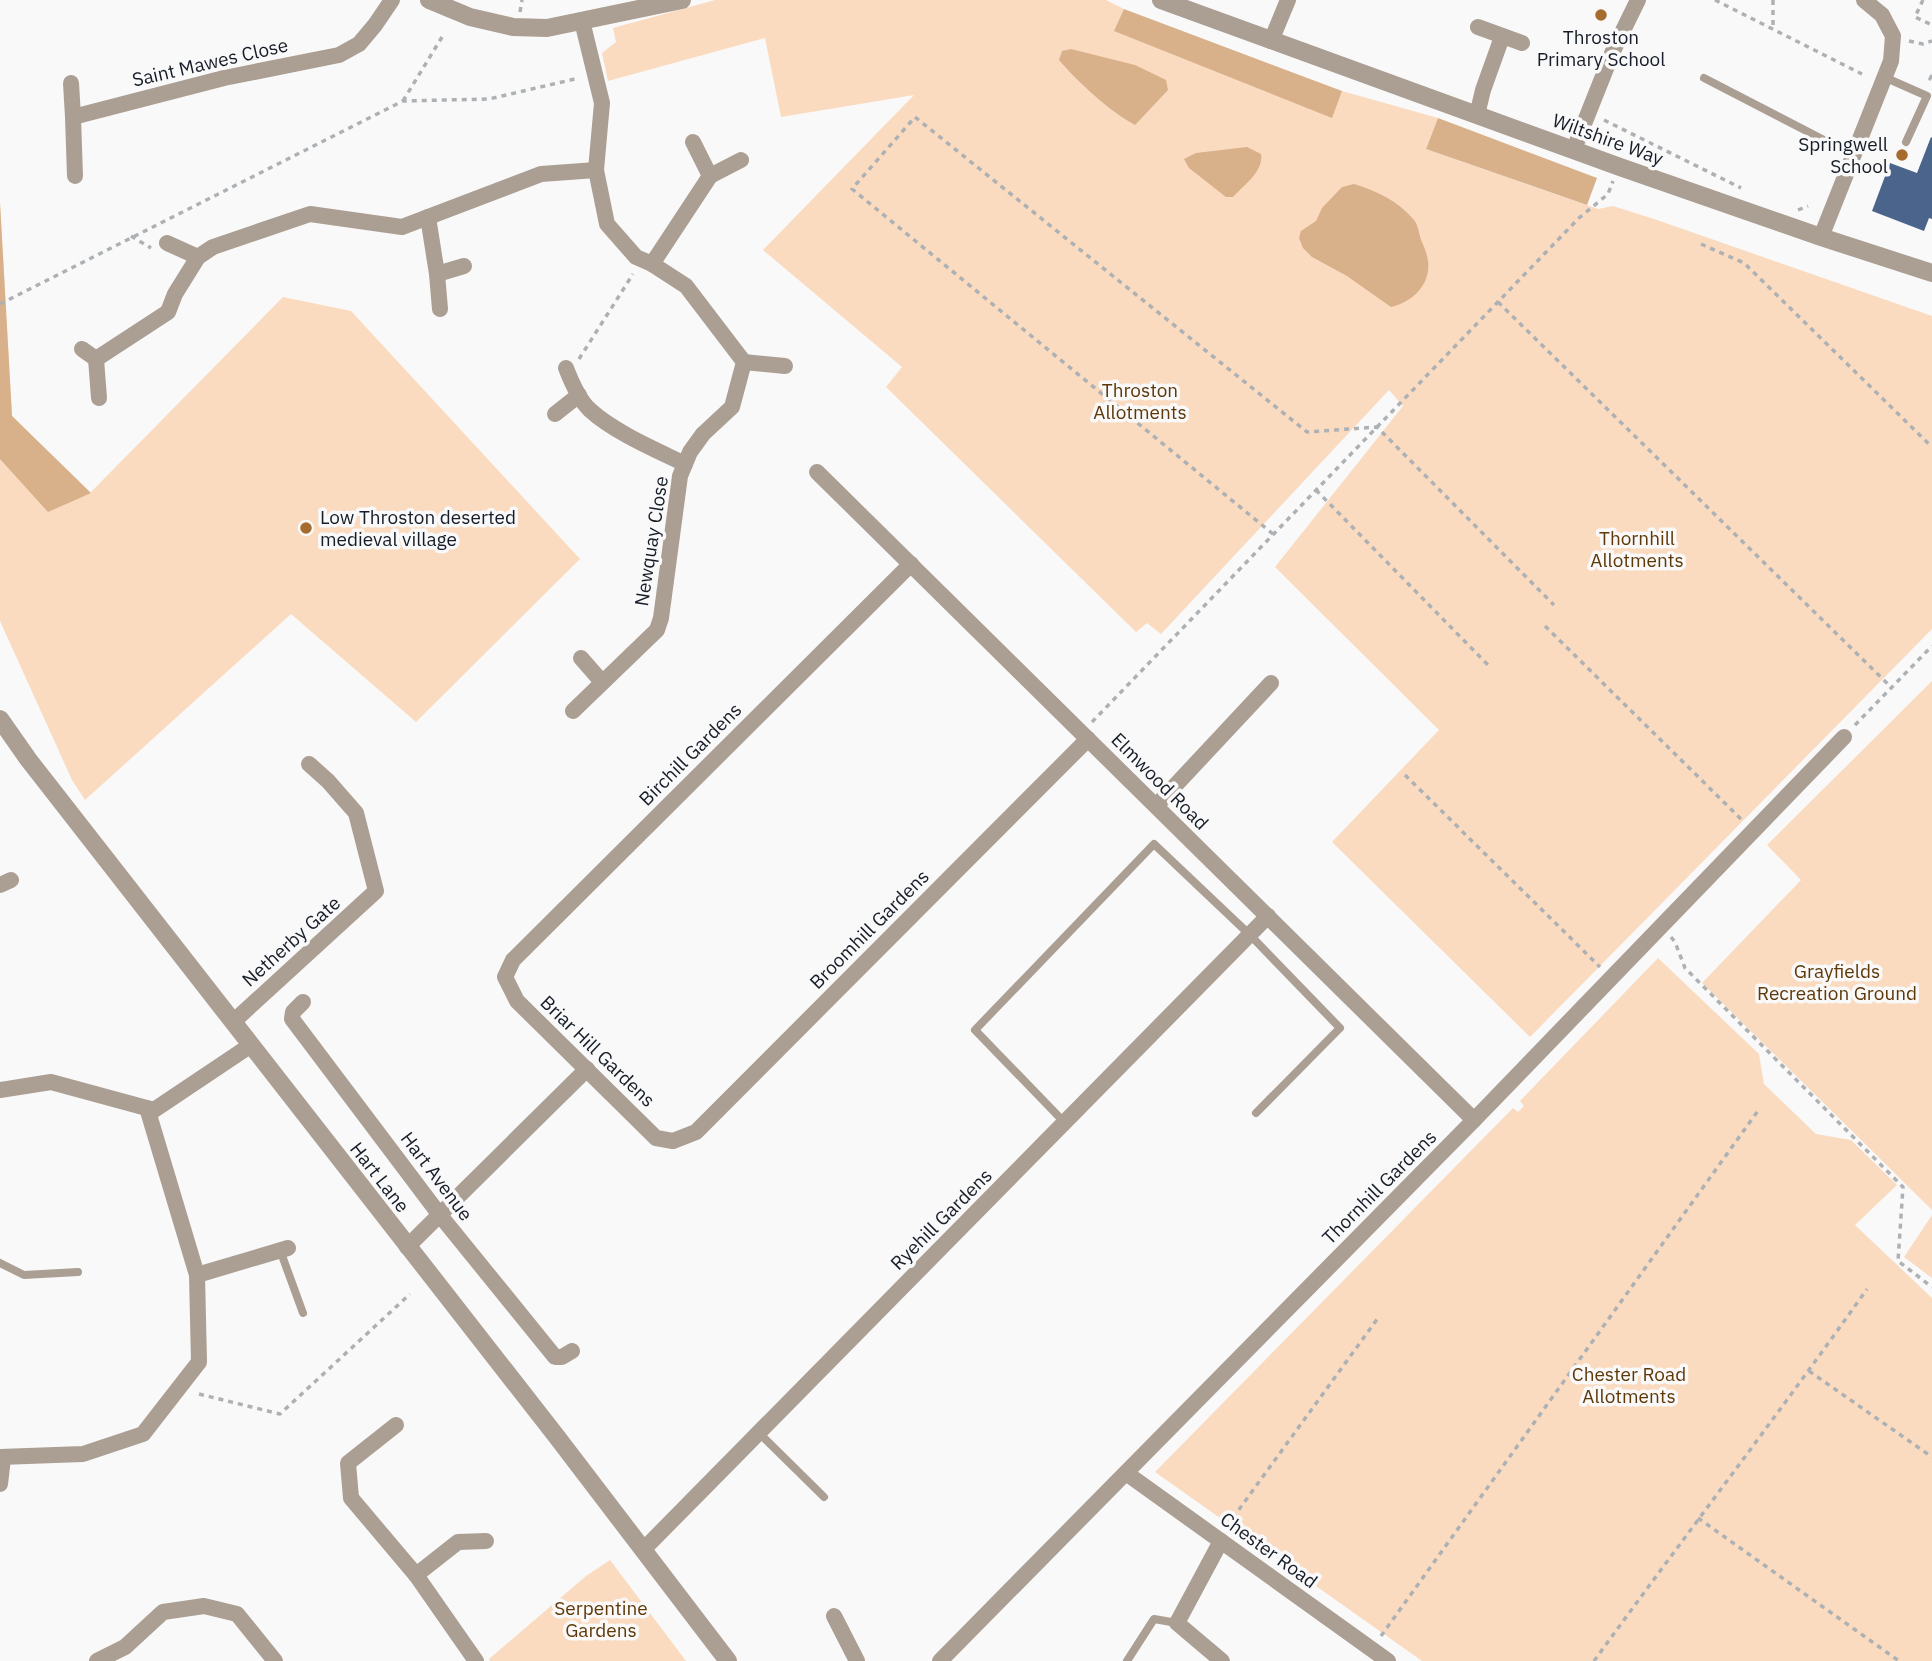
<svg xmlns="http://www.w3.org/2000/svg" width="1932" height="1661" font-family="'IBM Plex Sans',sans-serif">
<rect width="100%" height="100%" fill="#f9f9f9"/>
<!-- green -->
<g fill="#fadbc0">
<path d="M715,0H1106L1124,9L1115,31L1331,117L1342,91L1438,118L1426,149L1598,209L1613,206L1657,220L1932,316V629L1530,1037L1332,842L1439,730L1275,567L1403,406L1389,390L1161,634L1147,623L1136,632L886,387L902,367L763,250L914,95L781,117L765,38L608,81L602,53L616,42L613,28Z"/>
<path d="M0,203L12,416L90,493L283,297L351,311L580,559L416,722L291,614L85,800L72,780L0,621Z"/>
<path d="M1932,681V1210L1702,983L1801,880L1767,845Z"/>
<path d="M1658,958L1759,1054L1764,1084L1816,1134L1851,1140L1897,1185L1855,1225L1932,1298V1661H1422L1155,1472L1513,1108L1518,1112L1524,1106L1520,1101Z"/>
<path d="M1932,1215V1278L1904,1257Z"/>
<path d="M610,1560L686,1661H490L489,1659L586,1576Z"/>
</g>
<!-- forest -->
<g fill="#d8b08a">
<path d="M1124,9L1342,91L1332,118L1114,31Z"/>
<path d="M1071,49L1135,65L1166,80L1168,90L1135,125C1110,112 1077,81 1059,60L1062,51Z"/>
<path d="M1438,118L1597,178L1587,205L1426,149Z"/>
<path d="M1247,147L1261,154C1264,171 1244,185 1233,197H1226L1189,168L1184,159L1196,153Z"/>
<path d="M1354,184C1377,191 1398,201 1414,220C1418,225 1419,233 1421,240C1424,246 1427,254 1428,261C1431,284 1413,302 1391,307L1347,276L1312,257L1303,248L1299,238L1301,231L1316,221L1322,208L1342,187Z"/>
<path d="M0,203L12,416L91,493L48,512L0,459Z"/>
</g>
<!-- building -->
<path fill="#4b648b" d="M1931,137L1932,138V219L1929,218L1924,231L1872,211L1890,163L1917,173Z"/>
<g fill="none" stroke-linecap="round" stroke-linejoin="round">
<!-- path -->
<g stroke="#aeb1b4" stroke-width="3.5" stroke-dasharray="5 5" stroke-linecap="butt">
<path d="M1715,0L1862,74"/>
<path d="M1773,0V29"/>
<path d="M1923,0L1915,17L1932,25"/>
<path d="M520,12L522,0"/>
<path d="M1909,41L1923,44L1932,41"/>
<path d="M1932,75L1930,79H1932"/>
<path d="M403,101L442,37"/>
<path d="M1604,120L1741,188"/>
<path d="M1798,210L1808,206"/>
<path d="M131,236L151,248"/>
<path d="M1701,244L1744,263L1932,447"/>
<path d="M1498,302L1892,688"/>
<path d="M0,304L403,101L489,99L579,78"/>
<path d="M579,359L633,274"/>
<path d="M1316,490L1491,668"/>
<path d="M1273,534L852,189L915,117L1307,432L1377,427L1554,605"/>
<path d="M1545,626L1742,820"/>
<path d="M1092,722L1579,218L1608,194L1613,181"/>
<path d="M1855,725L1932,646"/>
<path d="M1405,775L1600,967"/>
<path d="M1671,937L1675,942L1685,968L1903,1187L1898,1261L1932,1287"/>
<path d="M1809,1371L1932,1457"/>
<path d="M199,1394L280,1414L410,1294"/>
<path d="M1698,1518L1899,1661"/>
<path d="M1227,1526L1378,1318"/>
<path d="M1381,1636L1760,1108"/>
<path d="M1594,1661C1684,1537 1778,1415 1867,1289"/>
</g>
<!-- service -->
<g stroke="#ab9e93" stroke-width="8">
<path d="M1884,77L1927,96L1906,142"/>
<path d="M1704,78L1853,155"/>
<path d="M1065,1123L975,1030L1154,844L1250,935L1340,1028L1256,1113"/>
<path d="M280,1250L303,1313"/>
<path d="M0,1263L24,1275L78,1272"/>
<path d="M759,1433L824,1497"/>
<path d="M1127,1661L1154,1619L1177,1623"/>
</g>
<!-- minor -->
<g stroke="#ab9e93" stroke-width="16">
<path d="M1478,27L1522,43"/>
<path d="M1271,41L1288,0"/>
<path d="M71,83L73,117"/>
<path d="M1477,115L1483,90L1502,37"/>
<path d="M693,142L710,176"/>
<path d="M1574,149L1613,51L1638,0"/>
<path d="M75,176L73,117L224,78L339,55L359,44L375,25L392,0"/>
<path d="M428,217L437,274L440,309"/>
<path d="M1821,237L1891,61L1893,36L1882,15L1864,0"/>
<path d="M167,243L198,257"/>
<path d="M652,264L710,176L741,160"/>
<path d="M437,274L464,266"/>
<path d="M82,349L96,359L99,398"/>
<path d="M96,359L168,312L175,294L198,257L213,247L310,214L402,227L541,174L596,170"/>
<path d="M744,362L785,366"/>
<path d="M566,368C571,381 579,400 590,410C614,432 656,450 685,464"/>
<path d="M555,414L579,395"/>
<path d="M817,472L1474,1120"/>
<path d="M911,564L513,960L505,977L517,1001L656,1138L673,1141L696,1132L1088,739"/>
<path d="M581,658L602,682"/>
<path d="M573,711L657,630L661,618L680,476L690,452L703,434L732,407L744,362L686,286L652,264L636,257L607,224L596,170L602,103L582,21"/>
<path d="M1156,806L1271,683"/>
<path d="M0,885L11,880"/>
<path d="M303,1002L293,1012L292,1019L439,1214L555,1357H562L572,1351"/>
<path d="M233,1022L376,891L356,813L328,781L309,764"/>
<path d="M0,1090L51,1082L154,1110L251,1045"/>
<path d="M407,1247L587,1069"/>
<path d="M197,1275L288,1248"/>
<path d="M396,1425L348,1463L351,1498L416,1575L476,1661"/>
<path d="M0,1457L83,1454L143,1434L199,1362L197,1275L147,1108"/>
<path d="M1126,1473L1388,1661"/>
<path d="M0,1484L3,1458"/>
<path d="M1221,1541L1177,1623L1222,1661"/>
<path d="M643,1550L1268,916"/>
<path d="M416,1575L458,1542L486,1541"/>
<path d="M834,1616L857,1661"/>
<path d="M97,1661L125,1647L163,1612L204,1606L237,1614L275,1661"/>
<path d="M940,1661L1474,1120L1844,737"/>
</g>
<!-- tertiary -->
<g stroke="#ab9e93" stroke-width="18">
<path d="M429,0L470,17L513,27L547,28L682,0"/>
<path d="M1161,0L1620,167L1821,237L1932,273"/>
<path d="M0,719L28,759L557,1437L728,1661"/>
</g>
</g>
<!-- markers -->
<g fill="#a76c2d" stroke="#f9f9f9" stroke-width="2.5">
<circle cx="1601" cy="15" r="7"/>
<circle cx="1902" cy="155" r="7"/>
<circle cx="306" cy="528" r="7"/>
</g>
<g text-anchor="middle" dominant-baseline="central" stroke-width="7" stroke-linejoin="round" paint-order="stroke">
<!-- poi labels -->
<g font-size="19" fill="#161d28" stroke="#f9f9f9">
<text x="1601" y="37">Throston<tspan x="1601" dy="22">Primary School</tspan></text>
<text x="1888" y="144" text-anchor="end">Springwell<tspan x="1888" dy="22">School</tspan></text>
<text x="320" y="517" text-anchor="start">Low Throston deserted<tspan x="320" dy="22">medieval village</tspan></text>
</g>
<!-- street labels -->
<g font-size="19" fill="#161d28" stroke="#f9f9f9">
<text transform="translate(210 62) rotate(-13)">Saint Mawes Close</text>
<text transform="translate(1608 139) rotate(20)">Wiltshire Way</text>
<text transform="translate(651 541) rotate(-81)">Newquay Close</text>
<text transform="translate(690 754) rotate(-45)">Birchill Gardens</text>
<text transform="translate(1160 781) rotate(45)">Elmwood Road</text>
<text transform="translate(869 929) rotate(-45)">Broomhill Gardens</text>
<text transform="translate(291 941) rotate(-42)">Netherby Gate</text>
<text transform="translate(598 1051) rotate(44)">Briar Hill Gardens</text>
<text transform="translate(437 1176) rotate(53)">Hart Avenue</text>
<text transform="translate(380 1177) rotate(52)">Hart Lane</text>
<text transform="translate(1379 1187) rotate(-45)">Thornhill Gardens</text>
<text transform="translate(941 1219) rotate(-45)">Ryehill Gardens</text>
<text transform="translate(1269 1550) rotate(36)">Chester Road</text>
</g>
<!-- park labels -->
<g font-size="19" fill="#5f3809" stroke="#f9f9f9">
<text x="1140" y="390">Throston<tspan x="1140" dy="22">Allotments</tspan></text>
<text x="1637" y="538">Thornhill<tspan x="1637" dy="22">Allotments</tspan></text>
<text x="1837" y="971">Grayfields<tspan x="1837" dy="22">Recreation Ground</tspan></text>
<text x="1629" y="1374">Chester Road<tspan x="1629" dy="22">Allotments</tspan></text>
<text x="601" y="1608">Serpentine<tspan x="601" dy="22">Gardens</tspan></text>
</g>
</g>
</svg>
